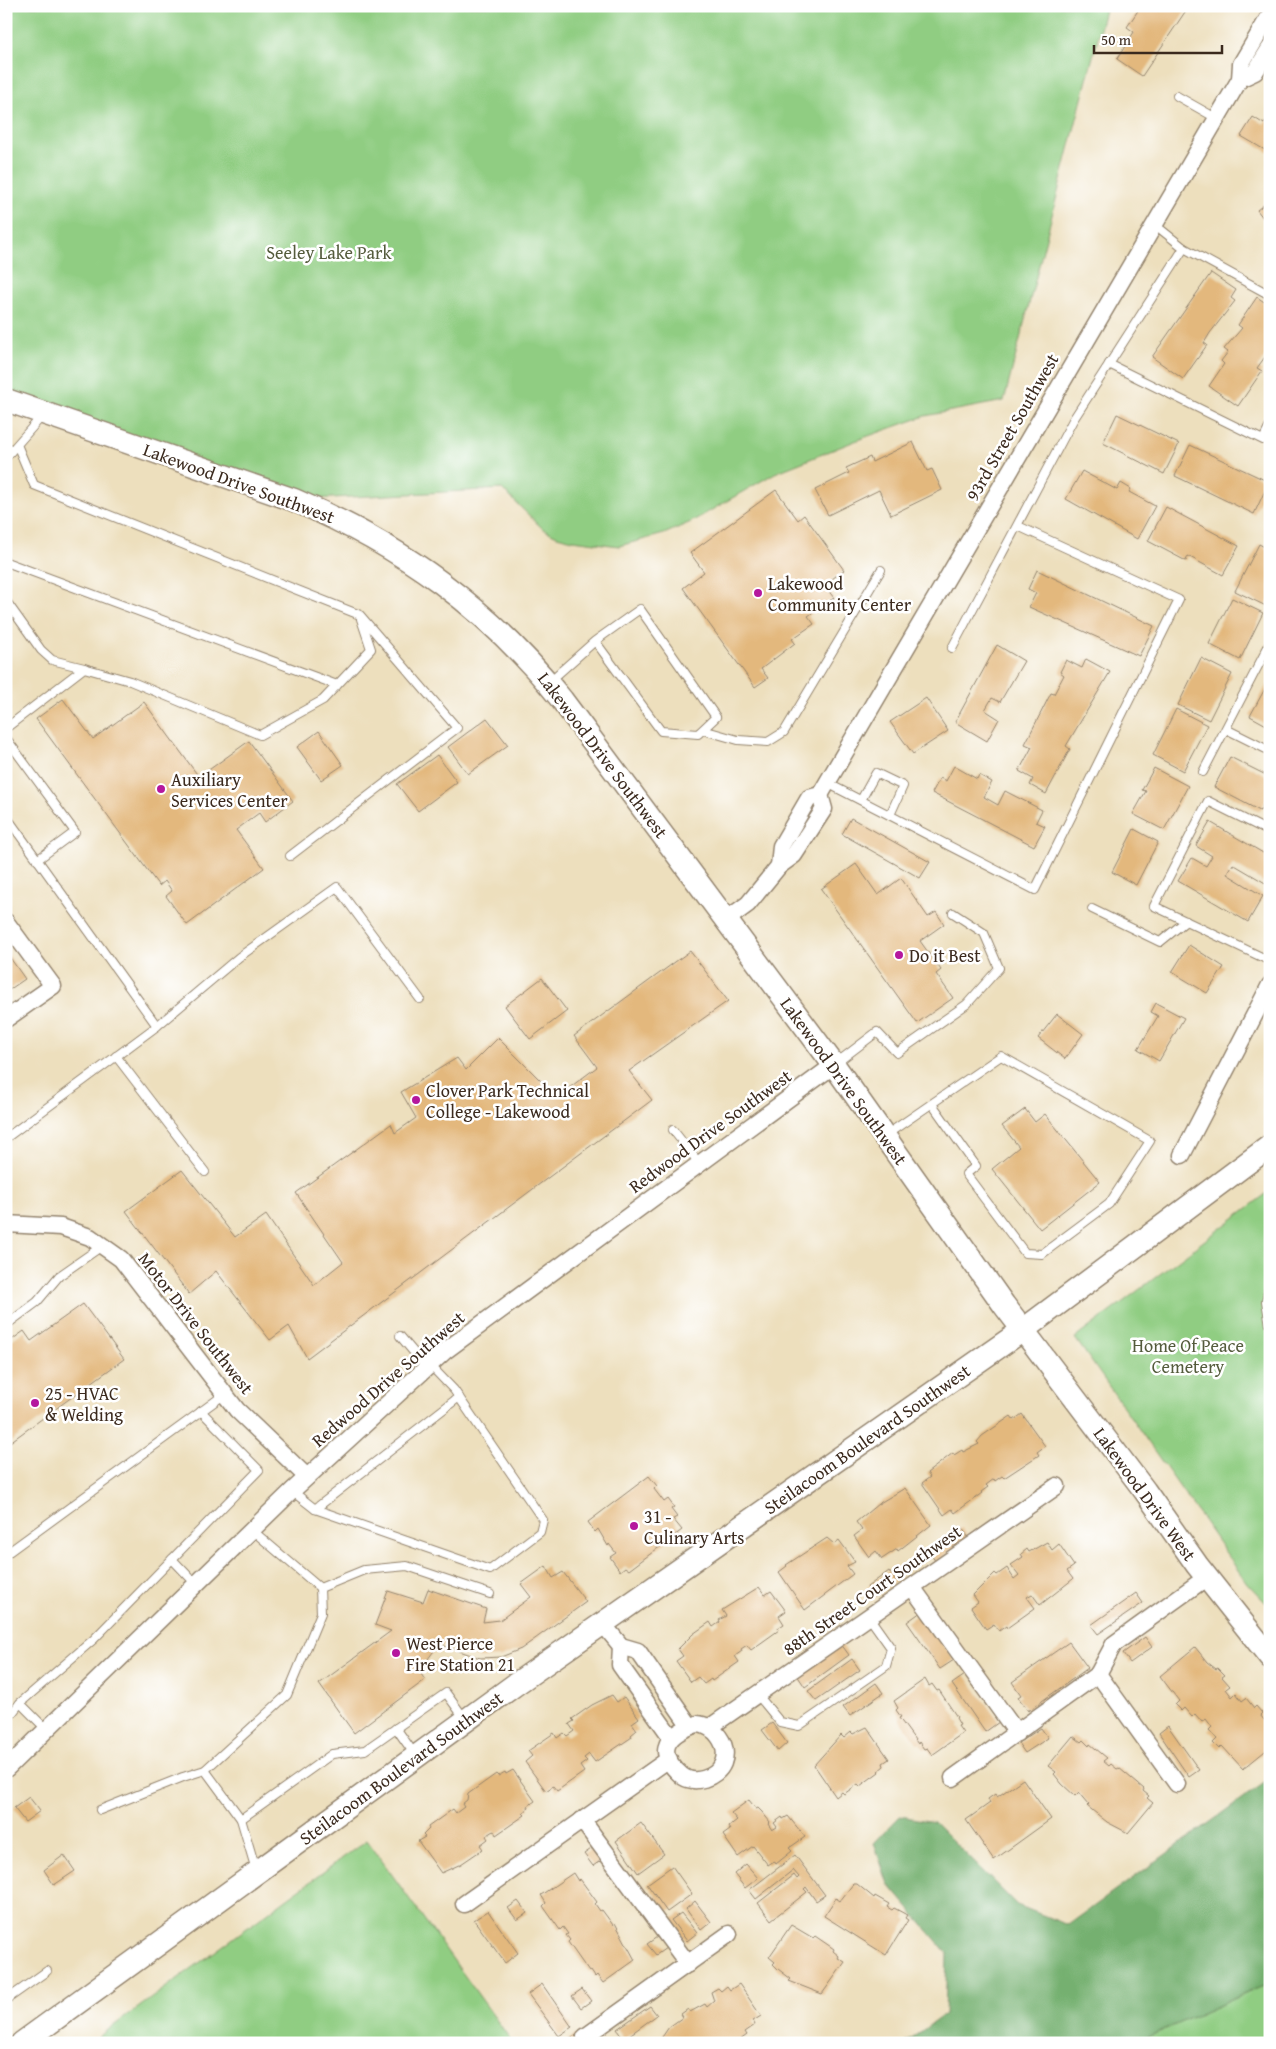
<svg xmlns="http://www.w3.org/2000/svg" width="1276" height="2049" font-family="'Gentium Book Plus',serif">
<rect width="100%" height="100%" fill="#fff"/>
<filter id="ink" filterUnits="userSpaceOnUse"><feTurbulence type="fractalNoise" baseFrequency=".02" numOctaves="2"/><feDisplacementMap in="SourceGraphic" scale="10" xChannelSelector="R" yChannelSelector="G"/><feConvolveMatrix kernelMatrix="1 2 1 2 8 2 1 2 1" color-interpolation-filters="sRGB"/></filter>
<filter id="wash" filterUnits="userSpaceOnUse"><feTurbulence type="fractalNoise" baseFrequency=".0096" numOctaves="4" result="noise"/><feDisplacementMap in="SourceGraphic" scale="20" xChannelSelector="R" yChannelSelector="G"/><feGaussianBlur stdDeviation="1.12" result="paint"/><feColorMatrix in="noise" values="0 0 0 0 0 0 0 0 0 0 0 0 0 0 0 0 0 1.4 0 .05"/><feComposite in="paint" operator="in"/></filter>
<g filter="url(#wash)">
<rect width="100%" height="100%" fill="#eddfbd"/>
<!-- green -->
<g fill="#90cd82" stroke="#667c50">
<path d="M6,6H1106L1004,401L925,416L860,439L775,473L691,522L664,534L619,546L573,540L557,536L543,529L502,489L294,500L6,400Z"/>
<path d="M1270,1191V1607L1247,1583L1075,1338Z"/>
<path d="M367,1840L513,2043H90Z"/>
<path d="M1270,1983V2043H1134Z"/>
</g>
<!-- forest -->
<path fill="#74b070" stroke="#586d47" d="M1270,1779V1983L1134,2043H905L945,2014L947,1953L888,1884L874,1843L900,1816L934,1822L1017,1905L1068,1925Z"/>
<g id="blocks">
<!-- building -->
<g fill="#e3b87d">
<path d="M1141,6H1189L1142,76L1117,59L1134,32L1127,27Z"/>
<path d="M1270,115V153L1241,136L1253,117L1264,124Z"/>
<path d="M1270,200V221L1267,223L1257,210Z"/>
<path d="M1211,273L1236,290L1231,298L1235,301L1210,333L1204,343L1207,345L1183,379L1152,357Z"/>
<path d="M1257,297L1270,306V350L1257,368L1262,371L1238,406L1209,386L1224,364L1221,361L1228,352L1224,349L1242,328L1238,325Z"/>
<path d="M1117,414L1179,444L1164,474L1103,443Z"/>
<path d="M913,442L927,471L932,469L942,490L891,515L879,490L828,515L815,490L849,473L846,468L870,457L872,462Z"/>
<path d="M1190,445L1269,482L1254,514L1175,476Z"/>
<path d="M1082,471L1117,490L1121,483L1131,489L1129,492L1155,506L1137,539L1066,499Z"/>
<path d="M776,490L798,520L804,515L844,570L824,585L834,598L808,616L814,624L792,639L795,643L761,669L768,678L755,687L683,588L704,572L690,553Z"/>
<path d="M1166,507L1239,546L1223,575L1188,556L1186,561L1148,541Z"/>
<path d="M1259,544L1270,550V599L1266,606L1235,591Z"/>
<path d="M1037,570L1154,626L1139,656L1029,607L1036,593L1028,589Z"/>
<path d="M1232,598L1263,613L1240,660L1209,644Z"/>
<path d="M997,645L1024,661L1000,702L992,698L985,710L999,719L987,741L955,722Z"/>
<path d="M1201,658L1232,674L1209,720L1178,705Z"/>
<path d="M1086,659L1110,672L1066,746L1070,749L1046,794L1030,785L1033,779L1019,771L1032,747L1025,744L1051,693L1054,694L1064,675L1060,672L1066,660L1082,668Z"/>
<path d="M1267,685L1270,687V727L1250,716Z"/>
<path d="M926,698L948,731L913,754L890,722Z"/>
<path d="M63,699L93,739L144,702L199,777L249,741L293,801L265,822L259,813L236,830L264,868L187,925L166,896L172,891L165,881L159,886L36,719Z"/>
<path d="M1176,709L1207,725L1183,771L1153,755Z"/>
<path d="M487,718L508,745L468,774L448,747Z"/>
<path d="M319,731L343,765L321,780L297,747Z"/>
<path d="M437,755L457,782L418,811L397,784Z"/>
<path d="M1230,757L1270,777V793L1260,811L1214,787Z"/>
<path d="M954,766L977,779L979,775L992,782L984,797L998,805L1005,791L1042,810L1036,822L1045,826L1034,846L932,793L940,778L946,781Z"/>
<path d="M1154,768L1188,786L1164,830L1133,814L1146,791L1142,790Z"/>
<path d="M851,818L930,862L920,878L842,834Z"/>
<path d="M1210,822L1270,857V880L1267,884L1233,864L1227,874L1263,896L1248,922L1178,881L1192,858L1206,866L1212,856L1196,846Z"/>
<path d="M1134,829L1158,842L1136,885L1112,872Z"/>
<path d="M856,864L878,895L901,878L928,917L936,912L944,924L920,941L941,970L936,974L953,998L917,1023L821,889Z"/>
<path d="M1189,945L1224,967L1207,993L1172,972Z"/>
<path d="M690,951L728,1001L629,1071L652,1100L307,1358L289,1326L270,1340L216,1271L189,1294L126,1211L182,1170L235,1237L266,1215L314,1285L343,1262L296,1193L391,1124L395,1133L416,1118L401,1092L457,1058L466,1070L498,1038L557,1097L597,1067L574,1036Z"/>
<path d="M6,952L25,979L6,992Z"/>
<path d="M542,978L567,1011L530,1039L505,1006Z"/>
<path d="M1156,1003L1184,1018L1159,1061L1138,1049L1158,1016L1151,1012Z"/>
<path d="M1057,1014L1083,1034L1065,1059L1038,1038Z"/>
<path d="M1025,1109L1035,1122L1045,1114L1100,1182L1040,1229L992,1169L1019,1147L1002,1126Z"/>
<path d="M83,1304L124,1359L6,1445V1344L24,1331L31,1341Z"/>
<path d="M1022,1414L1045,1446L1037,1452L1039,1455L1004,1478L1002,1476L995,1481L994,1479L986,1485L988,1487L981,1492L982,1493L955,1513L952,1509L944,1515L922,1483L930,1477L927,1473L953,1453L954,1455L962,1450L963,1452L979,1444L977,1442L982,1436L1011,1416L1014,1420Z"/>
<path d="M649,1476L657,1486L654,1489L664,1502L668,1499L674,1507L671,1509L677,1517L673,1519L682,1530L629,1570L625,1567L620,1571L610,1557L616,1553L609,1544L608,1546L598,1529L595,1532L588,1522Z"/>
<path d="M905,1488L931,1525L898,1551L897,1549L882,1559L876,1551L869,1557L854,1536L862,1530L856,1522L878,1504Z"/>
<path d="M962,1528L969,1538L936,1562L929,1552Z"/>
<path d="M827,1538L834,1544L839,1540L855,1562L847,1566L853,1574L805,1610L779,1572L787,1566L786,1565Z"/>
<path d="M1047,1542L1052,1550L1059,1544L1074,1566L1067,1571L1073,1579L1040,1605L1032,1594L1027,1597L1035,1608L1007,1628L1006,1626L999,1631L994,1624L986,1629L971,1607L978,1602L973,1595L995,1573L997,1575L1007,1568L1014,1579L1019,1575L1011,1565L1023,1557L1021,1554L1027,1549L1029,1552Z"/>
<path d="M546,1566L553,1578L563,1572L586,1602L521,1649L501,1657L480,1658L439,1644L419,1671L425,1680L354,1733L319,1684L391,1631L375,1625L388,1591L423,1602L428,1589L486,1609L483,1622L500,1620L531,1597L521,1584Z"/>
<path d="M889,1571L896,1581L874,1597L867,1587Z"/>
<path d="M759,1587L765,1595L771,1591L786,1611L779,1616L784,1624L778,1628L779,1630L751,1650L747,1645L741,1649L742,1651L735,1656L739,1662L712,1681L711,1679L704,1684L698,1677L691,1682L676,1661L683,1656L678,1649L693,1634L710,1622L713,1627L720,1622L719,1620L726,1616L722,1610Z"/>
<path d="M1136,1593L1143,1603L1098,1634L1091,1625Z"/>
<path d="M921,1612L954,1660L940,1669L907,1622Z"/>
<path d="M1145,1637L1152,1647L1130,1663L1123,1653Z"/>
<path d="M1069,1642L1088,1668L1028,1711L1018,1697L1021,1695L1012,1682Z"/>
<path d="M841,1644L849,1655L805,1687L797,1675Z"/>
<path d="M1195,1647L1207,1662L1216,1669L1218,1668L1225,1675L1222,1677L1230,1686L1226,1689L1232,1697L1236,1693L1242,1701L1246,1698L1254,1708L1256,1706L1262,1713L1260,1715L1270,1727V1747L1243,1769L1222,1746L1219,1749L1213,1743L1217,1739L1209,1730L1212,1727L1206,1719L1202,1722L1195,1714L1192,1717L1184,1708L1181,1711L1175,1705L1179,1701L1160,1676Z"/>
<path d="M852,1659L860,1670L816,1701L808,1691Z"/>
<path d="M965,1675L999,1722L985,1732L952,1684Z"/>
<path d="M925,1679L929,1686L932,1684L937,1691L939,1690L957,1717L956,1718L960,1725L958,1726L963,1733L932,1755L927,1748L924,1749L919,1742L918,1744L899,1718L901,1717L896,1710L898,1708L894,1701Z"/>
<path d="M876,1683L883,1693L850,1716L843,1707Z"/>
<path d="M612,1695L617,1702L624,1697L639,1718L632,1723L637,1730L631,1735L632,1737L595,1762L589,1754L584,1758L587,1761L580,1766L584,1772L557,1791L553,1786L546,1791L525,1762L532,1756L528,1751L554,1733L557,1738L564,1733L567,1736L574,1731L569,1724L574,1721L572,1719L592,1705Z"/>
<path d="M772,1723L787,1743L778,1751L762,1730Z"/>
<path d="M1168,1726L1199,1770L1189,1777L1159,1733Z"/>
<path d="M867,1727L889,1759L883,1763L884,1766L878,1771L879,1772L860,1786L858,1784L844,1794L842,1792L836,1797L814,1765L841,1735L844,1738L851,1732L853,1734Z"/>
<path d="M1041,1728L1048,1738L1025,1753L1018,1743Z"/>
<path d="M1073,1736L1081,1742L1083,1740L1089,1746L1090,1744L1107,1758L1103,1761L1109,1766L1111,1764L1117,1769L1119,1768L1144,1789L1143,1791L1149,1796L1147,1798L1153,1803L1128,1833L1107,1822L1087,1806L1089,1804L1079,1792L1075,1796L1062,1784L1054,1774L1056,1772L1048,1766Z"/>
<path d="M513,1770L535,1801L528,1806L529,1808L523,1813L525,1815L496,1835L494,1831L486,1836L488,1839L480,1845L483,1849L461,1864L441,1873L418,1841L425,1837L423,1835L429,1829L428,1827L453,1809L456,1813L464,1807L462,1804L467,1800L468,1794L496,1774L498,1776L505,1772L506,1774Z"/>
<path d="M1023,1779L1051,1819L994,1860L966,1820L990,1803L988,1799L995,1794L997,1797Z"/>
<path d="M29,1797L40,1811L25,1822L14,1808Z"/>
<path d="M749,1800L756,1809L758,1808L762,1812L770,1822L768,1824L772,1830L777,1827L774,1823L782,1817L783,1819L788,1816L805,1837L789,1848L792,1851L776,1864L774,1861L768,1865L753,1846L738,1857L723,1835L730,1830L728,1827L737,1820L731,1813Z"/>
<path d="M641,1823L664,1854L638,1873L616,1841Z"/>
<path d="M594,1847L603,1859L593,1866L584,1854Z"/>
<path d="M64,1855L75,1871L54,1885L44,1870Z"/>
<path d="M795,1855L825,1895L816,1901L806,1887L804,1889L807,1892L771,1920L758,1903L794,1875L797,1879L799,1877L793,1870L756,1899L749,1890Z"/>
<path d="M746,1864L758,1878L745,1888L734,1874Z"/>
<path d="M672,1866L692,1894L667,1912L647,1884Z"/>
<path d="M573,1873L578,1881L580,1879L597,1902L595,1904L600,1911L602,1910L613,1925L615,1923L635,1960L603,1983L597,1975L595,1977L591,1971L589,1972L568,1942L570,1940L566,1935L568,1934L563,1927L560,1930L543,1906L546,1903L541,1895Z"/>
<path d="M853,1884H857L874,1898L875,1896L889,1904L887,1907L892,1910L894,1908L907,1915L905,1918L908,1920L886,1955L824,1916L836,1898L840,1901Z"/>
<path d="M518,1901L527,1913L517,1920L508,1908Z"/>
<path d="M695,1901L711,1922L701,1930L686,1909Z"/>
<path d="M488,1911L518,1953L505,1963L474,1920Z"/>
<path d="M681,1913L697,1933L687,1941L671,1920Z"/>
<path d="M791,1925L813,1938L815,1936L834,1949L833,1951L839,1956L838,1958L845,1962L822,1994L789,1981L791,1979L778,1969L773,1964L775,1962L769,1957Z"/>
<path d="M657,1937L666,1948L656,1955L647,1944Z"/>
<path d="M542,1984L572,2027L559,2036L528,1994Z"/>
<path d="M739,1984L761,2016L753,2021L755,2025L745,2032L747,2035L736,2043L731,2041L728,2043H658L669,2027L683,2017L681,2014L688,2009L690,2012L705,2004L707,2007L714,2001L711,1992L718,1988L721,1991L727,1986L730,1990Z"/>
<path d="M582,1989L591,2001L581,2008L572,1996Z"/>
<path d="M650,2006L657,2015L624,2039L617,2029Z"/>
<path d="M575,2035L580,2043H564Z"/>
</g>
</g>
</g>
<g filter="url(#ink)">
<use href="#blocks" fill-opacity="0" stroke="#94846e" stroke-width="1"/>
<g fill="none" stroke-linecap="round" stroke-linejoin="round">
<defs>
<g id="lane">
<path d="M1177,96L1216,118"/>
<path d="M1154,224L1184,248L1270,295"/>
<path d="M1109,364L1263,440L1270,426"/>
<path d="M18,447L34,485L360,615L457,728L290,856"/>
<path d="M6,457L43,415"/>
<path d="M6,562L337,685"/>
<path d="M6,601L41,650L52,660L84,668"/>
<path d="M952,648L1073,420L1184,248"/>
<path d="M550,681L595,641L640,609L716,717L698,734L661,731L595,641"/>
<path d="M6,728L84,668L130,681L260,735L323,700L371,649L361,619"/>
<path d="M1226,729L1270,751"/>
<path d="M703,730L738,740L768,742L784,732L881,570"/>
<path d="M6,738L75,832L37,860"/>
<path d="M1203,772L1270,643"/>
<path d="M827,783L1035,890L1179,600L1018,526"/>
<path d="M861,800L876,773L903,786L890,815"/>
<path d="M6,816L157,1026L6,1138"/>
<path d="M1270,832L1208,801L1154,906L1270,961"/>
<path d="M1092,909L1160,942L1186,921"/>
<path d="M157,1026L239,957L337,887L420,999"/>
<path d="M116,1056L205,1172"/>
<path d="M835,1064L877,1032L897,1053L967,1004L999,968L984,933L953,913"/>
<path d="M673,1130L699,1163"/>
<path d="M886,1135L1001,1056L1150,1141L1109,1204L1042,1254L1025,1253L966,1174L976,1166L932,1104"/>
<path d="M1270,1283L1266,1301L1270,1325"/>
<path d="M6,1325L37,1302L59,1276L102,1246"/>
<path d="M400,1336L427,1368"/>
<path d="M292,1491L315,1509L490,1570L540,1532L543,1520L454,1390L430,1365"/>
<path d="M315,1509L459,1397"/>
<path d="M6,1554L225,1394"/>
<path d="M172,1559L196,1584"/>
<path d="M320,1588L364,1570L407,1566L490,1594"/>
<path d="M757,1694L780,1722L799,1726L886,1666L891,1648L869,1617"/>
<path d="M20,1703L46,1729"/>
<path d="M6,1721L20,1703L94,1639L259,1470L201,1411"/>
<path d="M396,1728L415,1755"/>
<path d="M205,1770L241,1819L256,1870"/>
<path d="M100,1810L183,1777L205,1770L287,1695L321,1613L320,1588L252,1530"/>
<path d="M241,1819L332,1754L365,1750L446,1693L465,1719"/>
<path d="M6,2000L47,1971"/>
</g>
<g id="street">
<path d="M1240,79L1255,72L1270,48"/>
<path d="M779,866L781,846L809,798L820,795L827,783L1240,79L1241,64L1270,15"/>
<path d="M726,920L748,904L779,866L794,855L824,809L820,795"/>
<path d="M6,922L53,986L6,1019"/>
<path d="M1182,1155L1270,985"/>
<path d="M6,1224L61,1227L90,1237L121,1259L237,1410L307,1477"/>
<path d="M912,1587L1017,1733"/>
<path d="M603,1624L621,1646L638,1651L690,1726"/>
<path d="M621,1646L620,1665L671,1737"/>
<path d="M1098,1674L1177,1784"/>
<path d="M697,1724C714,1725 730,1744 723,1763C717,1778 693,1786 681,1775C653,1750 668,1734 697,1724Z"/>
<path d="M710,1727L1057,1486"/>
<path d="M6,1769L292,1491L445,1351L834,1065"/>
<path d="M953,1778L1098,1674L1114,1644L1207,1577"/>
<path d="M582,1820L688,1964"/>
<path d="M464,1904L669,1759"/>
<path d="M585,2037L729,1934"/>
</g>
<g id="secondary">
<path d="M6,400L294,500C403,546 488,608 562,700L834,1065L1004,1305L1145,1491L1197,1565L1270,1657"/>
<path d="M22,2043L516,1684L1023,1330L1270,1146"/>
</g>
</defs>
<!-- lane casing -->
<use href="#lane" stroke="#94846e" stroke-width="10"/>
<!-- street casing -->
<use href="#street" stroke="#94846e" stroke-width="19"/>
<!-- secondary casing -->
<use href="#secondary" stroke="#94846e" stroke-width="25"/>
<!-- lane -->
<use href="#lane" stroke="#fff" stroke-width="8"/>
<!-- street -->
<use href="#street" stroke="#fff" stroke-width="16"/>
<!-- secondary -->
<use href="#secondary" stroke="#fff" stroke-width="22"/>
</g>
</g>
<!-- markers -->
<g fill="#b5179e" stroke="#fff" stroke-width="2">
<circle cx="758" cy="593" r="5"/>
<circle cx="161" cy="789" r="5"/>
<circle cx="899" cy="955" r="5"/>
<circle cx="416" cy="1100" r="5"/>
<circle cx="35" cy="1403" r="5"/>
<circle cx="634" cy="1526" r="5"/>
<circle cx="396" cy="1653" r="5"/>
</g>
<g text-anchor="middle" dominant-baseline="central" stroke-width="5" stroke-linejoin="round" paint-order="stroke">
<!-- park labels -->
<g font-size="18" fill="#545b3c" stroke="#fff">
<text x="329" y="252">Seeley Lake Park</text>
<text x="1188" y="1345">Home Of Peace<tspan x="1188" dy="21">Cemetery</tspan></text>
</g>
<!-- street labels -->
<g font-size="18" fill="#3b2a1e" stroke="#fff">
<text transform="translate(1012 427) rotate(-60)">93rd Street Southwest</text>
<text transform="translate(239 483) rotate(20)">Lakewood Drive Southwest</text>
<text transform="translate(603 755) rotate(53)">Lakewood Drive Southwest</text>
<text transform="translate(844 1081) rotate(54)">Lakewood Drive Southwest</text>
<text transform="translate(710 1131) rotate(-36)">Redwood Drive Southwest</text>
<text transform="translate(196 1323) rotate(52)">Motor Drive Southwest</text>
<text transform="translate(388 1379) rotate(-41)">Redwood Drive Southwest</text>
<text transform="translate(867 1439) rotate(-35)">Steilacoom Boulevard Southwest</text>
<text transform="translate(1145 1494) rotate(54)">Lakewood Drive West</text>
<text transform="translate(872 1590) rotate(-35)">88th Street Court Southwest</text>
<text transform="translate(401 1768) rotate(-36)">Steilacoom Boulevard Southwest</text>
</g>
<!-- poi labels -->
<g font-size="18" fill="#3b2a1e" stroke="#fff" text-anchor="start">
<text x="768" y="583">Lakewood<tspan x="768" dy="21">Community Center</tspan></text>
<text x="171" y="779">Auxiliary<tspan x="171" dy="21">Services Center</tspan></text>
<text x="909" y="955">Do it Best</text>
<text x="426" y="1090">Clover Park Technical<tspan x="426" dy="21">College - Lakewood</tspan></text>
<text x="45" y="1393">25 - HVAC<tspan x="45" dy="21">&amp; Welding</tspan></text>
<text x="644" y="1516">31 -<tspan x="644" dy="21">Culinary Arts</tspan></text>
<text x="406" y="1643">West Pierce<tspan x="406" dy="21">Fire Station 21</tspan></text>
</g>
</g>
<!-- margin -->
<rect width="1276" height="2049" fill="none" stroke="#fff" stroke-width="25"/>
<!-- scale -->
<path d="M1094 45v8h128v-8" fill="none" stroke="#3b2a1e" stroke-width="2.5"/>
<text x="1101" y="45" font-size="15" fill="#3b2a1e" stroke="#ffffff" stroke-width="4" paint-order="stroke">50 m</text>
</svg>
